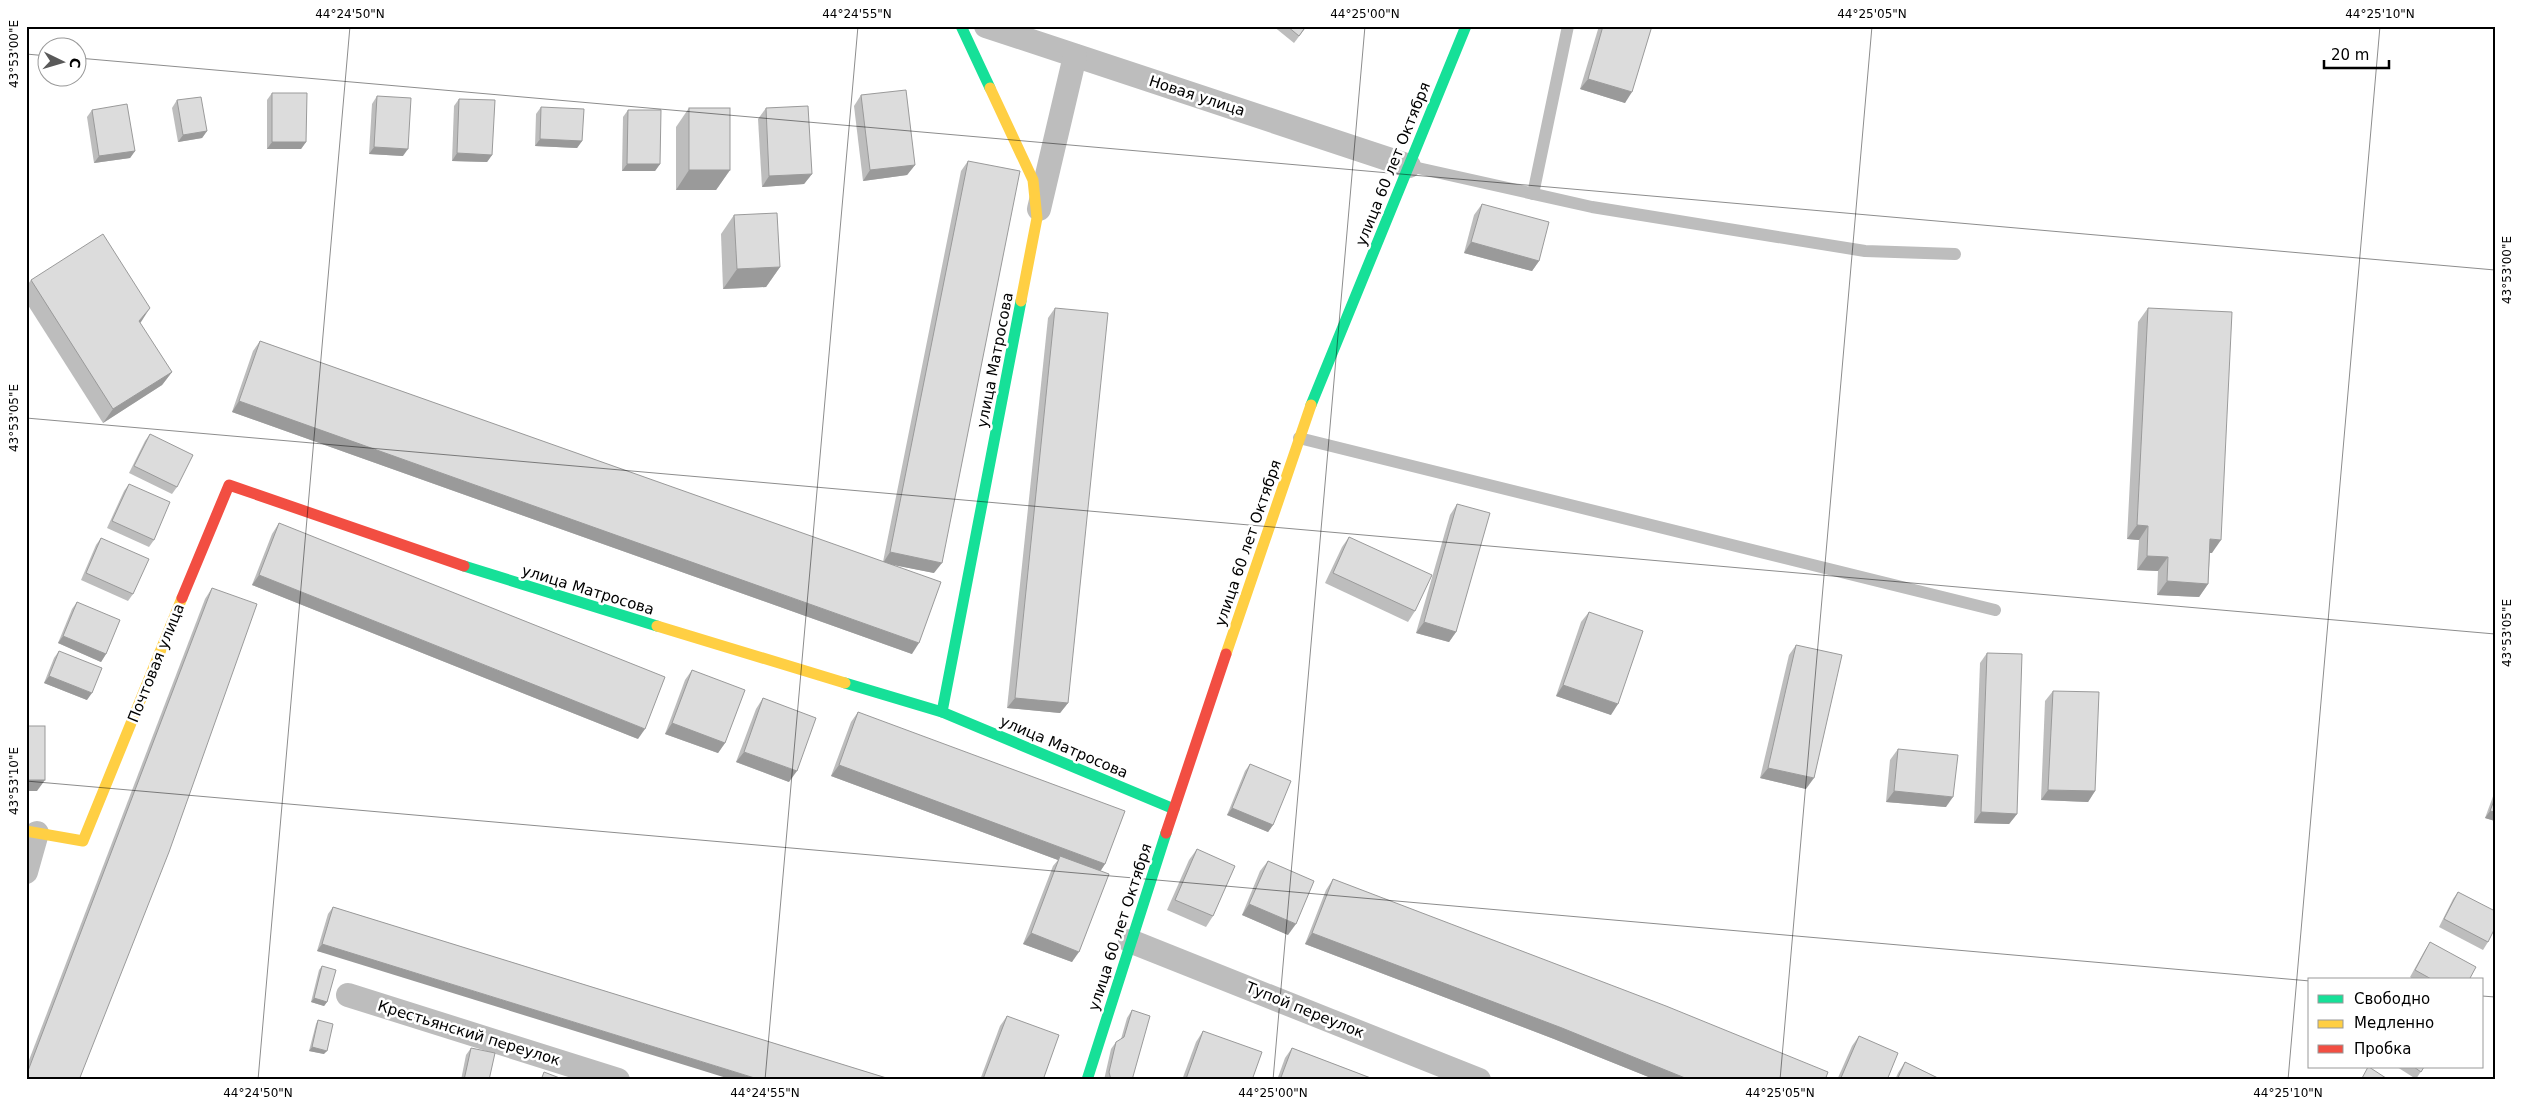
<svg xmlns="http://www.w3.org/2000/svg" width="2521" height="1106" font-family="'DejaVu Sans',sans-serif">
<rect width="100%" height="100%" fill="#fff"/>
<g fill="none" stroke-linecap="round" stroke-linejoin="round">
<!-- lane -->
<g stroke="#bdbdbd" stroke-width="12">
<path d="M1409,166L1592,207L1865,251L1955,254"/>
<path d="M1533,194L1568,26"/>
<path d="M1299,438L1995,610"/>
</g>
<!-- street -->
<g stroke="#bdbdbd" stroke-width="24">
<path d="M986,26L1409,166"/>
<path d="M1039,209L1075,56"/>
<path d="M26,872L37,833"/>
<path d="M1130,941L1479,1080"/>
<path d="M348,995L618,1080"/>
</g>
<!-- fast -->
<g stroke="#16e098" stroke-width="11">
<path d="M961,26L990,88"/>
<path d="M1311,405L1466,26"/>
<path d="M464,566L657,626"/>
<path d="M845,683L942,712L1174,809"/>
<path d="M942,712L1021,301"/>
<path d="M1087,1080L1166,833"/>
</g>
<!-- slow -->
<g stroke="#ffcf43" stroke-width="11">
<path d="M990,88L1033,180L1037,218L1021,301"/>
<path d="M657,626L845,683"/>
<path d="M1226,654L1311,405"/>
<path d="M26,831L83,841L182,598"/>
</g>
<!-- jam -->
<g stroke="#f24e42" stroke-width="11">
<path d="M182,598L229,485L464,566"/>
<path d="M1166,833L1226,654"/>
</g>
</g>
<!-- wall -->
<g fill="#bdbdbd">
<path d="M1273,26H1307L1294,43Z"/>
<path d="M1599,26H1652L1625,103L1580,89Z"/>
<path d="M272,93L306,142L301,149H267V100Z"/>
<path d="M861,95L915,165L907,175L863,181L854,106Z"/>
<path d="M377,96L403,156L369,154L372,104Z"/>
<path d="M459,99L492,155L487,162L452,161L454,106Z"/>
<path d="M177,100L207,131L202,138L178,142L172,108Z"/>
<path d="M541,107L582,141L577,148L535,146L536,114Z"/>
<path d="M689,108L730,170L716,190H676V127Z"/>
<path d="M766,108L812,174L804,184L762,187L758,119Z"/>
<path d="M92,110L135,151L130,158L94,163L87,117Z"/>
<path d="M628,110L660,164L655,171H622L623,117Z"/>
<path d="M968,161L934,573L890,564L912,654L232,412L253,351L260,341L883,562L961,171Z"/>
<path d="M1482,204L1539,261L1532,271L1464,253L1474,215Z"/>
<path d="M734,215L780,267L766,287L723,289L721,234Z"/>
<path d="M31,280L172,372L162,385L103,423L26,302V287Z"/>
<path d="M1055,308L1068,703L1060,713L1007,708L1048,318Z"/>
<path d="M2148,308L2212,553H2210L2208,584L2199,597L2157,595L2158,571L2137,570L2139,540L2127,539L2138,322Z"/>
<path d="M150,434L177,487L172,494L129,473L145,441Z"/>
<path d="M129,484L154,540L149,547L107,528L124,491Z"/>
<path d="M1457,504L1456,632L1449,642L1416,633L1450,515Z"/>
<path d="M279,523L638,739L252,585L272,534Z"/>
<path d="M1349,537L1415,611L1408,622L1325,583L1342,547Z"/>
<path d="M101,538L133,594L128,601L81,580L96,545Z"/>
<path d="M212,588L26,1080V1068L205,599Z"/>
<path d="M77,602L106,654L101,662L58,643L72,609Z"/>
<path d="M1589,612L1611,715L1556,696L1581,622Z"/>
<path d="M1796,645L1806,789L1760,778L1789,655Z"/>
<path d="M59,651L87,700L44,683L54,658Z"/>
<path d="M1987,653L2017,814L2009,824L1974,823L1980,663Z"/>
<path d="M692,670L725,743L718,753L665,734L685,680Z"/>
<path d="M2053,691L2095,791L2088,802L2041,800L2045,701Z"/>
<path d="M763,698L789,782L736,762L756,709Z"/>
<path d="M858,712L1105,864L1100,871L1072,962L1023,944L1053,866L1058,860L831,776L851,722Z"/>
<path d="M1898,749L1946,807L1886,802L1890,760Z"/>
<path d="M1250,764L1273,825L1268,832L1227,815L1245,771Z"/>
<path d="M2495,791V821L2485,818Z"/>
<path d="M1197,849L1213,916L1206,927L1167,910L1189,860Z"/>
<path d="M1268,861L1288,935L1242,915L1260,871Z"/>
<path d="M1333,879L1825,1080H1656L1554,1039L1305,944L1326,890Z"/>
<path d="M2458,892L2488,942L2483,950L2439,927L2453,899Z"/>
<path d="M333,907L893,1080L317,951L328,914Z"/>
<path d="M2430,942L2469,980H2414L2410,977L2425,950Z"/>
<path d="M322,966L327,1002L324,1006L311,1002L319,970Z"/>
<path d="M1132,1010V1080H1104L1111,1049L1116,1042L1121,1039L1127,1018Z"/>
<path d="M1007,1016L1043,1080H980L1000,1026Z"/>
<path d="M318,1020L324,1054L309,1051L316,1024Z"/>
<path d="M1203,1031L1252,1080H1182L1196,1042Z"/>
<path d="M1859,1036L1887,1080H1837L1852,1046Z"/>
<path d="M471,1048L489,1080H461L466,1055Z"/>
<path d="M1292,1048L1376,1080H1277L1285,1058Z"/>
<path d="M1905,1062L1942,1080H1895L1898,1073Z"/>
<path d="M2397,1067H2424L2416,1079Z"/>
</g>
<!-- shaded-wall -->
<g fill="#9a9a9a">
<path d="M1588,79L1632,92L1625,103L1580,89Z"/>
<path d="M207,131L202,138L178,142L183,135Z"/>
<path d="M540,139L582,141L577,148L535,146Z"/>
<path d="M272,142H306L301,149H267Z"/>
<path d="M374,147L408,149L403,156L369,154Z"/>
<path d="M135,151L130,158L94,163L99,156Z"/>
<path d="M457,153L492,155L487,162L452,161Z"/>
<path d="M627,164H660L655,171H622Z"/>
<path d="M915,165L907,175L863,181L870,170Z"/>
<path d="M689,170H730L716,190H676Z"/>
<path d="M812,174L804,184L762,187L769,176Z"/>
<path d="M1471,242L1539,261L1532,271L1464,253Z"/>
<path d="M780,267L766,287L723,289L737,269Z"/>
<path d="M150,308L141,322L130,335L139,321Z"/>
<path d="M172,372L162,385L103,423L113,409Z"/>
<path d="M239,401L919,643L912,654L232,412Z"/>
<path d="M2137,525L2148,526L2139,540L2127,539Z"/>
<path d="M2210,539L2221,540L2212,553H2201Z"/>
<path d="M890,552L942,563L934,573L883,563Z"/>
<path d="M2147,556L2168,557L2158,571L2137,570Z"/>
<path d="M259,575L645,729L638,739L252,585Z"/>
<path d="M2167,581L2208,584L2199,597L2157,595Z"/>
<path d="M1424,622L1456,632L1449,642L1416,633Z"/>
<path d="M63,636L106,654L101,662L58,643Z"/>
<path d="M49,676L92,693L87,700L44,683Z"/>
<path d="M1563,685L1618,704L1611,715L1556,696Z"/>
<path d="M1015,698L1068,703L1060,713L1007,708Z"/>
<path d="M672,723L725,743L718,753L665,734Z"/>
<path d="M744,752L797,771L789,782L736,762Z"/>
<path d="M839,765L1105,864L1098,875L1060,856L1058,860L831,776Z"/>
<path d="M1768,768L1814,778L1806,789L1760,778Z"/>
<path d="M26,780H45L37,791H26Z"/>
<path d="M2048,790L2095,791L2088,802L2041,800Z"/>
<path d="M1894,791L1953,797L1946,807L1886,802Z"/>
<path d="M1232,808L1273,825L1268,832L1227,815Z"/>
<path d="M2490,811L2495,812V821L2485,818Z"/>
<path d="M1981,812L2017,814L2009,824L1974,823Z"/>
<path d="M1249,904L1296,924L1288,935L1242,915Z"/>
<path d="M1031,933L1079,952L1072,962L1023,944Z"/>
<path d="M1312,933L1562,1028L1690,1080H1656L1554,1039L1305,944Z"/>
<path d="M322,944L761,1080H733L317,951Z"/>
<path d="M314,998L327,1002L324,1006L311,1002Z"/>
<path d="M312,1047L327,1051L324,1054L309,1051Z"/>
</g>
<!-- building -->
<g fill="#dcdcdc" stroke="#9a9a9a">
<path d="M1287,26H1306L1299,36Z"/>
<path d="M1603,26H1652L1632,92L1588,79Z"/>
<path d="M906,90L915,165L870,170L861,95Z"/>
<path d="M272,93H307L306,142H272Z"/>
<path d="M377,96L411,98L408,149L374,147Z"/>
<path d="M201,97L207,131L183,135L177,100Z"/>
<path d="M459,99L495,100L492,155L457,153Z"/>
<path d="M127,104L135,151L99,156L92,110Z"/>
<path d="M808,106L812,174L769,176L766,108Z"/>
<path d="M541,107L584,109L582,141L540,139Z"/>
<rect x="689" y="108" width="41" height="62"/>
<path d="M628,110H661L660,164H627Z"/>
<path d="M968,161L1020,171L942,563L890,552Z"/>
<path d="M1482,204L1549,222L1539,261L1471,242Z"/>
<path d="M777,213L780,267L737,269L734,215Z"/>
<path d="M103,234L150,308L139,321L172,372L113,409L31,280Z"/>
<path d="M1055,308L1108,313L1068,703L1015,698Z"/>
<path d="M2148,308L2232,312L2221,540L2210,539L2208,584L2167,581L2168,557L2147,556L2148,526L2137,525Z"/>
<path d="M260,341L941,582L919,643L239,401Z"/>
<path d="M150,434L193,455L177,487L134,466Z"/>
<path d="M129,484L170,502L154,540L112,521Z"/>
<path d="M1457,504L1490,513L1456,632L1424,622Z"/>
<path d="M279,523L665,677L645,729L259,575Z"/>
<path d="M1349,537L1432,575L1415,611L1333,573Z"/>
<path d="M101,538L149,559L133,594L86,573Z"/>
<path d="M212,588L257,604L169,852L79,1080H26V1076Z"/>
<path d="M77,602L120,620L106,654L63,636Z"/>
<path d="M1589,612L1643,631L1618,704L1563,685Z"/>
<path d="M1796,645L1842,655L1814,778L1768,768Z"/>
<path d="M59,651L102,668L92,693L49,676Z"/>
<path d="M1987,653L2022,654L2017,814L1981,812Z"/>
<path d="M692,670L745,690L725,743L672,723Z"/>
<path d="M2053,691L2099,692L2095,791L2048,790Z"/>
<path d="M763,698L816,718L797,771L744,752Z"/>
<path d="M858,712L1125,811L1105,864L839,765Z"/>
<rect x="26" y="726" width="19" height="54"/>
<path d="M1898,749L1958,755L1953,797L1894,791Z"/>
<path d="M1250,764L1291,781L1273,825L1232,808Z"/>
<path d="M2495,798V812L2490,811Z"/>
<path d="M1197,849L1235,866L1213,916L1175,900Z"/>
<path d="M1060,856L1109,874L1079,952L1031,933Z"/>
<path d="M1268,861L1314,881L1296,924L1249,904Z"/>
<path d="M1333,879L1666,1006L1828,1072L1825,1080H1690L1562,1028L1312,933Z"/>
<path d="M2458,892L2495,911V928L2488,942L2444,919Z"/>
<path d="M333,907L893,1080H761L322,944Z"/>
<path d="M2430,942L2476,967L2469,980H2433L2415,970Z"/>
<path d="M322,966L336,970L327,1002L314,998Z"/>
<path d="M1132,1010L1150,1016L1132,1080H1111L1109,1072L1116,1042L1124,1037Z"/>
<path d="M1007,1016L1059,1035L1043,1080L983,1079Z"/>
<path d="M318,1020L333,1024L327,1051L312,1047Z"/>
<path d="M1203,1031L1262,1052L1252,1080L1186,1079Z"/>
<path d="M1859,1036L1898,1053L1887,1080H1840Z"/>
<path d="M471,1048L495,1053L489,1080H464Z"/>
<path d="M1292,1048L1376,1080H1280Z"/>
<path d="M1905,1062L1942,1080H1897Z"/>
<path d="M2368,1067H2369L2389,1080H2361Z"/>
<path d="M2414,1067H2424L2421,1072Z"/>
<path d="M544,1072L565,1080H541Z"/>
</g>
<!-- ticks -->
<path fill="none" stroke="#000" stroke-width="1" stroke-opacity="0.45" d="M26,54L48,56M78,58L2495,270M26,418L2495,634M26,781L2310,981M2482,996L2495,997M258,1080L350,26M765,1080L858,26M1273,1080L1365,26M1780,1080L1872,26M2288,1080L2380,26"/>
<g text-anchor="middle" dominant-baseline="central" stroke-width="5" stroke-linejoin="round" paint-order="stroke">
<!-- street labels -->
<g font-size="15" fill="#000" stroke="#fff">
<text transform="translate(1197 96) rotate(18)">Новая улица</text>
<text transform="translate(1393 164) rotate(-68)">улица 60 лет Октября</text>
<text transform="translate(995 360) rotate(-79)">улица Матросова</text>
<text transform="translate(1248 543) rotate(-71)">улица 60 лет Октября</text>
<text transform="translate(588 590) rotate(17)">улица Матросова</text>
<text transform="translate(156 663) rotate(-68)">Почтовая улица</text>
<text transform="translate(1064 747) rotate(23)">улица Матросова</text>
<text transform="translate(1120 927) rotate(-72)">улица 60 лет Октября</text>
<text transform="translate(1305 1010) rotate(22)">Тупой переулок</text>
<text transform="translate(469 1033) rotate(17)">Крестьянский переулок</text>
</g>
</g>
<!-- border -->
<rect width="2521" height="1106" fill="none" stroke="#ffffff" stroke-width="55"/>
<!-- legend -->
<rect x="2308" y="978" width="175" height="90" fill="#ffffff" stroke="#999999"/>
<rect x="2318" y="995" width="25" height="8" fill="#16e098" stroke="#999999"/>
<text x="2354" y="1004" font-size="15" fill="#000000">Свободно</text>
<rect x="2318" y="1020" width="25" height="8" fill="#ffcf43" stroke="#999999"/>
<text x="2354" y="1028" font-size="15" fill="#000000">Медленно</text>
<rect x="2318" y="1045" width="25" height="8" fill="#f24e42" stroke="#999999"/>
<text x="2354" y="1054" font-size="15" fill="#000000">Пробка</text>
<!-- north arrow -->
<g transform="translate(62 62) rotate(95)"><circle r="24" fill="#ffffff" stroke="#999999"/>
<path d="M0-4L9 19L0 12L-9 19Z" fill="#595959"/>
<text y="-8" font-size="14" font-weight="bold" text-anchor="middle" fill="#000000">С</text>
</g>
<!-- scale -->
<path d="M2324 60v8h65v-8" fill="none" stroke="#000000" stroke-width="2.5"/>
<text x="2331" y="60" font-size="15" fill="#000000" stroke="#ffffff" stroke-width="4" paint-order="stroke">20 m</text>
<rect x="28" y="28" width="2466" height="1050" fill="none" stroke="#000" stroke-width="2"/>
<g font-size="12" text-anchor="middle" fill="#000">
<text x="350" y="18">44°24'50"N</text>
<text x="857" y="18">44°24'55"N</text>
<text x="1365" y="18">44°25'00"N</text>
<text x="1872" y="18">44°25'05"N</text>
<text x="2380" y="18">44°25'10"N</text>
<text transform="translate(14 54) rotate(-90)" y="4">43°53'00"E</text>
<text transform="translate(2507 270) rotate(-90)" y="4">43°53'00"E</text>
<text transform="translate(14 418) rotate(-90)" y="4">43°53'05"E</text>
<text transform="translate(2507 633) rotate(-90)" y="4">43°53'05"E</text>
<text transform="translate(14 781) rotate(-90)" y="4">43°53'10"E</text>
<text x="258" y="1097">44°24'50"N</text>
<text x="765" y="1097">44°24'55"N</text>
<text x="1273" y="1097">44°25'00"N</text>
<text x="1780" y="1097">44°25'05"N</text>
<text x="2288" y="1097">44°25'10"N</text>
</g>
</svg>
